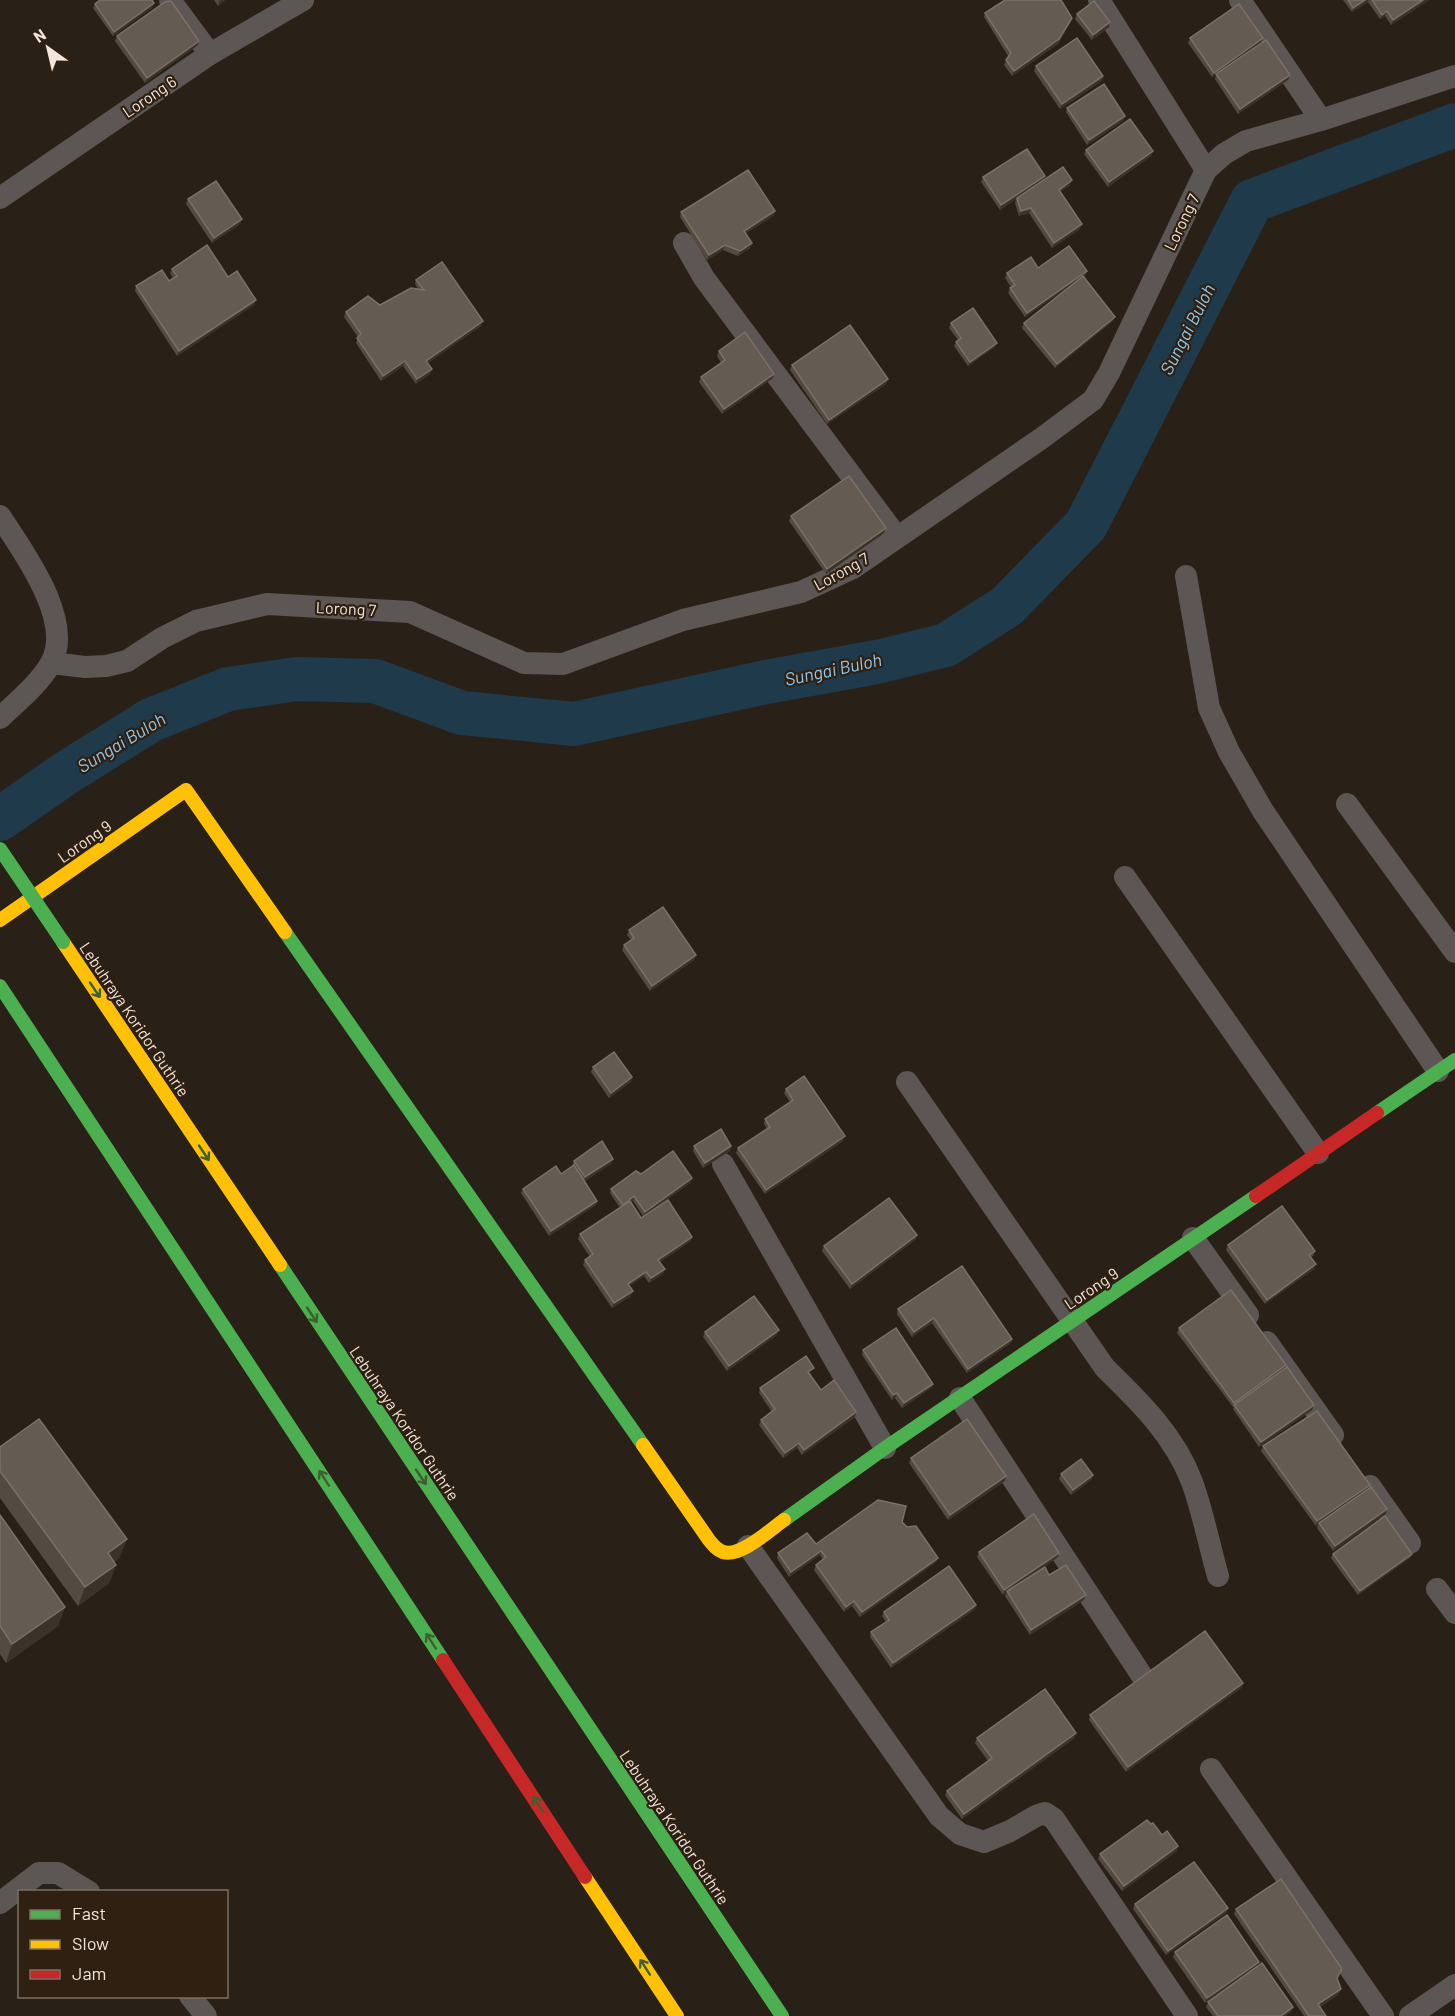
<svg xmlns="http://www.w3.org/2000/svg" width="1455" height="2016" font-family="Barlow,sans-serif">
<rect width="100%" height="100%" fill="#292018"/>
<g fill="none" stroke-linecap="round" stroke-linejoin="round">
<!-- river -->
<path stroke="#1f3a4b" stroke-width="44" d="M0,819L66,773L151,720L228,689L297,679L375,681L462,713L574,724L766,682L877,662L946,645L1007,606L1086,525L1252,201L1455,125"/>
<!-- street -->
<g stroke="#5c5755" stroke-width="22">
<path d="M170,0L210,54"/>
<path d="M1099,0L1206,170"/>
<path d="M1240,0L1321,120"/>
<path d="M0,198L210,54L303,0"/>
<path d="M684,243L704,278L897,537"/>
<path d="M0,516C22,550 75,621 51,663C40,683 17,702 0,718"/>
<path d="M1186,576L1209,708L1229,752L1263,811L1438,1071"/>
<path d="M52,663L85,667L106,666L127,661L162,638L196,621L267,604L410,612L524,663L563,664L683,620L801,592L853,568L1042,438L1093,400L1109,373L1206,170L1224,154L1246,141L1321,120L1455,76"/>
<path d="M1347,804L1455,952"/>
<path d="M1125,877L1318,1153"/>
<path d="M907,1082L1105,1368C1139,1401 1175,1436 1192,1482C1203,1512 1209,1545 1218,1576"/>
<path d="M723,1164L885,1448"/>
<path d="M1193,1238L1248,1315"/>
<path d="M1267,1342L1333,1435"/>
<path d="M960,1398L1142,1676"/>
<path d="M1370,1486L1410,1543"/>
<path d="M748,1546L939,1816L960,1834L984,1842L1010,1831L1036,1816L1045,1813L1054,1819L1187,2016"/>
<path d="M1437,1589L1455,1613"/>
<path d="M1211,1769L1383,2016"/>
<path d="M0,1903L39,1873H58L89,1892"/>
<path d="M190,1996L206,2016"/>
<path d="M1410,2016L1455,1985"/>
</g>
<!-- fast -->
<g stroke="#4caf50" stroke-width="14">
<path d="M285,932L643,1445"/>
<path d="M0,986L443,1660"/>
<path d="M1377,1113L1455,1060"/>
<path d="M280,1265L782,2016"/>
<path d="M784,1520L885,1448L1256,1196"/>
</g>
<!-- slow -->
<g stroke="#ffc107" stroke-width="14">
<path d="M0,920L186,790L285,932"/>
<path d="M63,942L280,1265"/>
<path d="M643,1445L709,1540C713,1545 717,1550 723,1552C740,1558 771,1529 784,1520"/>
<path d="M585,1877L677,2016"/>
</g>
<!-- jam -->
<g stroke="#c62828" stroke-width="14">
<path d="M1256,1196L1377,1113"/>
<path d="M443,1660L585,1877"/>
</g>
<!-- fast-bridge -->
<path stroke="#4caf50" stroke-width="14" d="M0,849L63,942"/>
</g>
<!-- wall -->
<g fill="#534b42" fill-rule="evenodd">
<path d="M214,0H225L218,6Z"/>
<path d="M1343,0H1429L1391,25L1385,16L1380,19L1368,2L1352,12Z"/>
<path d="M95,4L152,8L113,36L93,8Z"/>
<path d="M985,13L1070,23L1058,44L1012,76L1004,65L1008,56L984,17Z"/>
<path d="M1077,14L1110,22L1109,27L1092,40L1075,19Z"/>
<path d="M117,36L198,45L145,83L115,41Z"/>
<path d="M1190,38H1263L1261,43L1290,75L1288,80L1238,114L1215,79L1216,74L1212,77L1188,43Z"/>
<path d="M1036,66L1103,76L1102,81L1060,109L1034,71Z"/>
<path d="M1067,108L1123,121L1087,145L1066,112Z"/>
<path d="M1086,150L1153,151L1151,156L1108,187L1084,154Z"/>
<path d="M1045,176L1044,180L1070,185L1060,192L1080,229L1052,248L1029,213L1019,216L1015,203L1016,199L1000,210L981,182L983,177Z"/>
<path d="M188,199L242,219L240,224L212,243L186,204Z"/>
<path d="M775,211L773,216L746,233L750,248L738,256L723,250L707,260L680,217L681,212Z"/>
<path d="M1038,268L1087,271L1085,276L1083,277L1113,321L1055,368L1022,328L1024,323L1076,282L1025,317L1008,293L1011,287L1005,278L1007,273Z"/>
<path d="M172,269L228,277L256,300L254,305L177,356L135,291L136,286L169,281L173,278L170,273Z"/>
<path d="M416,280L481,326L428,363L432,369L430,374L416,384L403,366L381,381L356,343L358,337L344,317L346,312L380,305L418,289L415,284Z"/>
<path d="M951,323L995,347L968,366L954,346L956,342L958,340L949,328Z"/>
<path d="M719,351L773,378L722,414L699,382L701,377L721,363L717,356Z"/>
<path d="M792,365L888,379L886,384L827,424L790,370Z"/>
<path d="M791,516L884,533L826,574L789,521Z"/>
<path d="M629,930L696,955L694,960L650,991L622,950L624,945L631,940L627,935Z"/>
<path d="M593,1067L631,1082L609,1098L591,1072Z"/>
<path d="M786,1089L843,1141L765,1194L736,1153L738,1148L767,1129L764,1124L765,1119L790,1102L784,1093Z"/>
<path d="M694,1146H731L730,1151L703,1168L693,1151Z"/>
<path d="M574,1161L612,1163L585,1181L597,1201L596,1205L549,1236L521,1193L523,1189L561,1174L573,1166L572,1165Z"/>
<path d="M641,1174L692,1178L690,1183L645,1215L691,1241L660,1262L663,1274L649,1283L644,1276L629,1286L631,1296L612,1308L583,1265L585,1260L590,1257L578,1239L580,1234L620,1208L610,1193L611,1189ZM633,1201L643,1216L641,1218L631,1202Z"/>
<path d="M917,1235L915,1240L850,1289L822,1251L824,1246Z"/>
<path d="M1228,1245L1315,1251L1313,1256L1311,1257L1314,1269L1265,1304L1226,1250Z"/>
<path d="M898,1309L1012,1339L1011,1343L967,1373L932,1323L912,1337L897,1314Z"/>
<path d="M1179,1328L1285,1368L1314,1405L1312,1410L1259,1447L1233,1409L1234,1407H1233L1177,1333Z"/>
<path d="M705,1332L777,1335L727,1371L703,1337Z"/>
<path d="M863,1350L933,1384L931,1388L902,1408L895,1398L892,1400L862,1355Z"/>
<path d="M812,1373L810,1375L821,1390L856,1412L855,1417L802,1455L797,1448L783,1458L759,1425L761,1420L772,1412L759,1393L760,1388Z"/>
<path d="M1263,1446L1369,1489L1386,1514L1333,1551L1317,1528L1318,1524L1316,1526L1261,1451Z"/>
<path d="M0,1447L120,1557L114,1562L116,1565L109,1583L78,1606L0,1498Z"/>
<path d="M911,1458L1005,1481L948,1520L909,1463Z"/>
<path d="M1061,1474L1093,1475L1091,1480L1071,1495L1059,1479Z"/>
<path d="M0,1515L65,1607L58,1626L6,1663L0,1654Z"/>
<path d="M902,1522L938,1558L936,1562L860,1617L852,1606L844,1612L814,1570L816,1565L823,1560L820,1555L789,1577L777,1558L778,1553Z"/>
<path d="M979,1552L1058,1557L1019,1584L1049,1575L1084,1600L1030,1635L1005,1596L1007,1592L1003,1595L977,1557Z"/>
<path d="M1333,1554H1412L1410,1558L1358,1595L1331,1558Z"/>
<path d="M976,1605L974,1610L891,1668L870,1637L871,1632L886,1622L882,1616L884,1612Z"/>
<path d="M1243,1683L1241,1688L1126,1772L1089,1720L1090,1715Z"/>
<path d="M977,1738H1075L962,1819L945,1795L947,1791L988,1761L975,1743Z"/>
<path d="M1151,1824L1162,1835L1177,1851L1122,1891L1098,1859L1100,1854Z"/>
<path d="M1135,1904L1228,1908L1226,1913L1166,1955L1133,1909Z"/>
<path d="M1236,1909L1340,1974L1337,1979L1341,1989L1339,1994L1320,2007L1326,2016H1304L1234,1914Z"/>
<path d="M1175,1952L1258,1966L1293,2007L1291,2012L1285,2016H1213L1206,2007L1208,2002L1241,1978L1205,2003L1173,1957Z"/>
</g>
<!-- shaded-wall -->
<g fill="#3b332a">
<path d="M221,0H225L218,6L219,1Z"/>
<path d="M1365,0H1369L1368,2L1352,12L1353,8Z"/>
<path d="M1423,0H1429L1391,25L1393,20Z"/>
<path d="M154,3L152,8L113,36L114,32Z"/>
<path d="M1387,11L1385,16L1380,19L1382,15Z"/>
<path d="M1072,18L1070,23L1058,44L1012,76L1014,71Z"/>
<path d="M1110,22L1109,27L1092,40L1093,35Z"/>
<path d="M1263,38L1261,43L1212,77L1214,73Z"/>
<path d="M199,41L198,45L145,83L147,78Z"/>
<path d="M1290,75L1288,80L1238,114L1240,109Z"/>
<path d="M1103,76L1102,81L1060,109L1062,104Z"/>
<path d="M1125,116L1123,121L1087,145L1089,140Z"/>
<path d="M1153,151L1151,156L1108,187L1109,182Z"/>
<path d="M1045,176L1043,181L1000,210L1001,205Z"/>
<path d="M1072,180L1070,185L1057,194L1059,190Z"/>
<path d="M1031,208L1029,213L1019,216L1021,211Z"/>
<path d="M775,211L773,216L742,235L744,231Z"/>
<path d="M242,219L240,224L212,243L214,238Z"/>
<path d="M1082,224L1080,229L1052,248L1054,243Z"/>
<path d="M752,243L750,248L738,256L740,251Z"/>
<path d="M725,245L723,250L707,260L709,255Z"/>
<path d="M1087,271L1085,276L1025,317L1027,313Z"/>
<path d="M256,300L254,305L177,356L179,351Z"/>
<path d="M1115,317L1113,321L1055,368L1057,364Z"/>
<path d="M483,321L481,326L424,366L426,361Z"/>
<path d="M997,343L995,347L968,366L970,362Z"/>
<path d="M405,361L403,366L381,381L383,376Z"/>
<path d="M432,369L430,374L416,384L417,379Z"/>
<path d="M774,374L773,378L722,414L724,409Z"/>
<path d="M888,379L886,384L827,424L829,420Z"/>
<path d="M886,528L884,533L826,574L827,569Z"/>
<path d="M696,955L694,960L650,991L652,986Z"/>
<path d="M632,1077L631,1082L609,1098L611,1093Z"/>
<path d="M845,1136L843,1141L765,1194L766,1190Z"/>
<path d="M731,1146L730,1151L703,1168L705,1163Z"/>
<path d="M613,1159L612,1163L584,1182L585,1177Z"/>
<path d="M692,1178L690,1183L643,1216L645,1212Z"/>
<path d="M634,1196L633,1201L621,1209L623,1205Z"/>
<path d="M597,1201L596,1205L549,1236L551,1231Z"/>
<path d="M917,1235L915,1240L850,1289L852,1284Z"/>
<path d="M692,1237L691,1241L657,1264L658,1260Z"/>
<path d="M1316,1264L1314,1269L1265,1304L1267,1300Z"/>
<path d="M665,1269L663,1274L649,1283L651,1278Z"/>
<path d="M646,1272L644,1276L626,1288L628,1284Z"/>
<path d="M633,1291L631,1296L612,1308L614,1303Z"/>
<path d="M934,1318L932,1323L912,1337L914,1332Z"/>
<path d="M779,1330L777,1335L727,1371L729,1366Z"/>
<path d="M1012,1339L1011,1343L967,1373L968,1369Z"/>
<path d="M1286,1365L1285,1370L1234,1405L1233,1407L1234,1403Z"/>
<path d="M933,1384L931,1388L902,1408L904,1403Z"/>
<path d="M897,1393L895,1398L892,1400L893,1395Z"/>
<path d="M1314,1405L1312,1410L1259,1447L1261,1442Z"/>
<path d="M856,1412L855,1417L802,1455L804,1450Z"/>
<path d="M799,1443L797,1448L783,1458L785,1453Z"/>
<path d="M1093,1475L1091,1480L1071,1495L1073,1490Z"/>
<path d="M1006,1476L1005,1481L948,1520L950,1515Z"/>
<path d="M1370,1485L1368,1489L1316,1526L1317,1521Z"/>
<path d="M1387,1509L1386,1514L1333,1551L1335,1546Z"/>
<path d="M127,1539L120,1557L101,1571L108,1553Z"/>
<path d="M821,1551L820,1555L789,1577L791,1572Z"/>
<path d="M1059,1553L1058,1557L1003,1595L1004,1590Z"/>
<path d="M1412,1554L1410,1558L1358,1595L1360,1591Z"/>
<path d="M938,1558L936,1562L860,1617L862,1612Z"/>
<path d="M116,1565L109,1583L78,1606L85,1587Z"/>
<path d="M1086,1595L1084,1600L1030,1635L1031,1630Z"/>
<path d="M854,1601L852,1606L844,1612L846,1607Z"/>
<path d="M976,1605L974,1610L891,1668L893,1663Z"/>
<path d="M65,1607L58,1626L6,1663L12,1644Z"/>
<path d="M1243,1683L1241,1688L1126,1772L1128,1767Z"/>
<path d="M1076,1733L1075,1738L962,1819L964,1814Z"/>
<path d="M1178,1846L1177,1851L1122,1891L1124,1886Z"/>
<path d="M1228,1908L1226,1913L1166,1955L1168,1951Z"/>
<path d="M1259,1962L1257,1966L1205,2003L1207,1998Z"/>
<path d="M1341,1989L1339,1994L1316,2009L1318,2004Z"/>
<path d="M1293,2007L1291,2012L1285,2016H1281Z"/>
</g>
<!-- building -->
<g fill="#645b52" stroke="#7a7168" stroke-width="1.5">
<path d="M100,0H152L154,3L114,32L95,4Z"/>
<path d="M1005,0H1061L1072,18L1059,39L1014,71L1006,60L1011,53L985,13Z"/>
<path d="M1348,0H1365L1353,8Z"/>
<path d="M1372,0H1423L1393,20L1387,11L1382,15Z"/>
<path d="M171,1L199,41L147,78L117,36L165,2Z"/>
<path d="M1094,1L1110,22L1093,35L1077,14Z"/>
<path d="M1239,4L1263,38L1214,73L1190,38Z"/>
<path d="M1077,38L1103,76L1062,104L1036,66Z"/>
<path d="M1266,40L1290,75L1240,109L1216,74Z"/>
<path d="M1104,84L1125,116L1089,140L1067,108Z"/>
<path d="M1130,119L1153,151L1109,182L1086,150Z"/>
<path d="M1027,149L1045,176L1001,205L983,177Z"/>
<path d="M1063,167L1072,180L1059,190L1082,224L1054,243L1031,208L1021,211L1017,198Z"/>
<path d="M748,170L775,211L744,231L752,243L740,251L725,245L709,255L681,212Z"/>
<path d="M216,181L242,219L214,238L188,199Z"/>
<path d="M207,245L228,277L237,271L256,300L179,351L136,286L162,270L169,281L177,276L172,269Z"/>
<path d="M1069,246L1087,271L1027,313L1010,288L1015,285L1007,273L1031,257L1038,268Z"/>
<path d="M442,262L483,321L426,361L432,369L417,379L405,361L383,376L357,338L361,334L346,312L368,296L380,305L411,288L424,290L416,280Z"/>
<path d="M1083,276L1115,317L1057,364L1024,323Z"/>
<path d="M973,308L997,343L970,362L956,342L961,338L951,323Z"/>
<path d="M850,325L888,379L829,420L792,365Z"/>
<path d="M745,332L774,374L724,409L701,377L725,360L719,351Z"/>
<path d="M849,476L886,528L827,569L791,516Z"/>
<path d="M663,907L696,955L652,986L624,945L634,938L629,930Z"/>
<path d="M614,1052L632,1077L611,1093L593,1067Z"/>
<path d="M804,1076L845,1136L766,1190L738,1148L770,1127L765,1119L793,1100L786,1089Z"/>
<path d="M721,1129L731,1146L705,1163L694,1146Z"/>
<path d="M602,1141L613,1159L585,1177L574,1161Z"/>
<path d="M673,1151L692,1178L645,1212L634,1196L623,1205L611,1189L636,1171L641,1174Z"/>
<path d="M574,1165L597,1201L551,1231L523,1189L556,1166L561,1174Z"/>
<path d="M889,1198L917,1235L852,1284L824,1246Z"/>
<path d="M668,1200L692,1237L658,1260L665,1269L651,1278L646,1272L628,1284L633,1291L614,1303L585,1260L593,1254L580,1234L630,1201L641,1218Z"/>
<path d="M1282,1206L1315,1251L1309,1255L1316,1264L1267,1300L1228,1245Z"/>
<path d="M962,1266L1012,1339L968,1369L934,1318L914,1332L898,1309Z"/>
<path d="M1231,1290L1286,1365L1234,1403L1179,1328Z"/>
<path d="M754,1296L779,1330L729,1366L705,1332Z"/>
<path d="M896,1328L933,1384L904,1403L897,1393L893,1395L863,1350Z"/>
<path d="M806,1356L814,1368L808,1372L821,1390L834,1380L856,1412L804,1450L799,1443L785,1453L761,1420L775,1409L760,1388Z"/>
<path d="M1287,1367L1314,1405L1261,1442L1234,1405Z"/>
<path d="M1317,1411L1370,1485L1317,1521L1263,1446Z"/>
<path d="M39,1419L127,1539L108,1553L116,1565L85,1587L0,1471V1447Z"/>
<path d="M967,1419L1006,1476L950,1515L911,1458Z"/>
<path d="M1081,1459L1093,1475L1073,1490L1061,1474Z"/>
<path d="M1371,1487L1387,1509L1335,1546L1319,1523Z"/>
<path d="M878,1500L906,1506L902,1522L907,1527L916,1526L938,1558L862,1612L854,1601L846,1607L816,1565L826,1557L821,1551L791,1572L778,1553L807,1533L816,1544Z"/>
<path d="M1034,1514L1059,1553L1004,1590L979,1552Z"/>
<path d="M0,1515L65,1607L12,1644L0,1626Z"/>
<path d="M1385,1516L1412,1554L1360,1591L1333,1554Z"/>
<path d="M1066,1565L1086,1595L1031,1630L1007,1591L1045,1567L1049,1575Z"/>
<path d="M949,1566L976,1605L893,1663L871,1632L889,1620L884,1612Z"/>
<path d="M1205,1631L1243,1683L1128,1767L1090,1715Z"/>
<path d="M1045,1689L1076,1733L964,1814L947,1791L992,1758L977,1738Z"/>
<path d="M1147,1820L1151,1824L1153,1823L1162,1835L1167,1831L1178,1846L1124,1886L1100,1854Z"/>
<path d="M1194,1862L1228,1908L1168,1951L1135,1904Z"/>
<path d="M1281,1879L1342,1969L1337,1978L1341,1989L1318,2004L1326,2016H1309L1236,1909Z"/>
<path d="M1227,1915L1259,1962L1207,1998L1175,1952Z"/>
<path d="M1262,1963L1293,2007L1281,2016H1218L1208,2002Z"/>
</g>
<!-- one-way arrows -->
<defs><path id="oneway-shaft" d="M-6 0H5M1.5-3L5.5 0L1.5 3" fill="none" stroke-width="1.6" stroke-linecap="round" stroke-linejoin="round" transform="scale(1.5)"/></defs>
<g stroke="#3c602e">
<use href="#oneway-shaft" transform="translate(95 990) rotate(56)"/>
<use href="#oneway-shaft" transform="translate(204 1153) rotate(56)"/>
<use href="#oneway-shaft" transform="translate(312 1315) rotate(56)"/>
<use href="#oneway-shaft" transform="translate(421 1477) rotate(56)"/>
<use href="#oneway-shaft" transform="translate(324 1478) rotate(-123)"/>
<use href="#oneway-shaft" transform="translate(431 1641) rotate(-123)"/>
<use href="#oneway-shaft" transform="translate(538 1804) rotate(-123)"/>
<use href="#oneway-shaft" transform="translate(645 1967) rotate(-123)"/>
</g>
<g text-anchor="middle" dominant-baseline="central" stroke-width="4.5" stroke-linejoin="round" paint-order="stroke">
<!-- street labels -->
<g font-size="16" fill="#f1e6dd" stroke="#2f2012">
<text transform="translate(149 96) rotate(-34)">Lorong 6</text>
<text transform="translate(1181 222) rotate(-64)">Lorong 7</text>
<text transform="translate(841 571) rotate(-29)">Lorong 7</text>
<text transform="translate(346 608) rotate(3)">Lorong 7</text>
<text transform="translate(84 841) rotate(-35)">Lorong 9</text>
<text transform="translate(135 1019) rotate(56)">Lebuhraya Koridor Guthrie</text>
<text transform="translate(1091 1288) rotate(-34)">Lorong 9</text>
<text transform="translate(405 1423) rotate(56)">Lebuhraya Koridor Guthrie</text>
<text transform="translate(675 1827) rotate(56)">Lebuhraya Koridor Guthrie</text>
</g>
<!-- water labels -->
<g font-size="18" font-style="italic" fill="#8fc8ee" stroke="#2f2012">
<text transform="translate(1187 329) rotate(-63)">Sungai Buloh</text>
<text transform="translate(833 669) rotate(-12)">Sungai Buloh</text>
<text transform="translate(121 742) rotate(-31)">Sungai Buloh</text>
</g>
</g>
<!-- legend -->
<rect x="18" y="1890" width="210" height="108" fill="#2f2012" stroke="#7d6f63" stroke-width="1.5"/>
<rect x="30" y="1910" width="30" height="9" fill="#4caf50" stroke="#7d6f63" stroke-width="1.5"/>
<text x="72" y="1920" font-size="18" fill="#f1e6dd">Fast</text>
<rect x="30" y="1940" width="30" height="9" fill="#ffc107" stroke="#7d6f63" stroke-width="1.5"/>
<text x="72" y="1950" font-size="18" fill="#f1e6dd">Slow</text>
<rect x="30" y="1970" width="30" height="9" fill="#c62828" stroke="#7d6f63" stroke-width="1.5"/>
<text x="72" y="1980" font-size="18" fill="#f1e6dd">Jam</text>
<!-- north arrow -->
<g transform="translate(48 48) rotate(326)" stroke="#2f2012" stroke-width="4.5" paint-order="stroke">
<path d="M0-4.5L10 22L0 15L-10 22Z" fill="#f1e6dd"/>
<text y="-9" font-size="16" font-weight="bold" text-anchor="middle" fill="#f1e6dd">N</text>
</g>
</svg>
